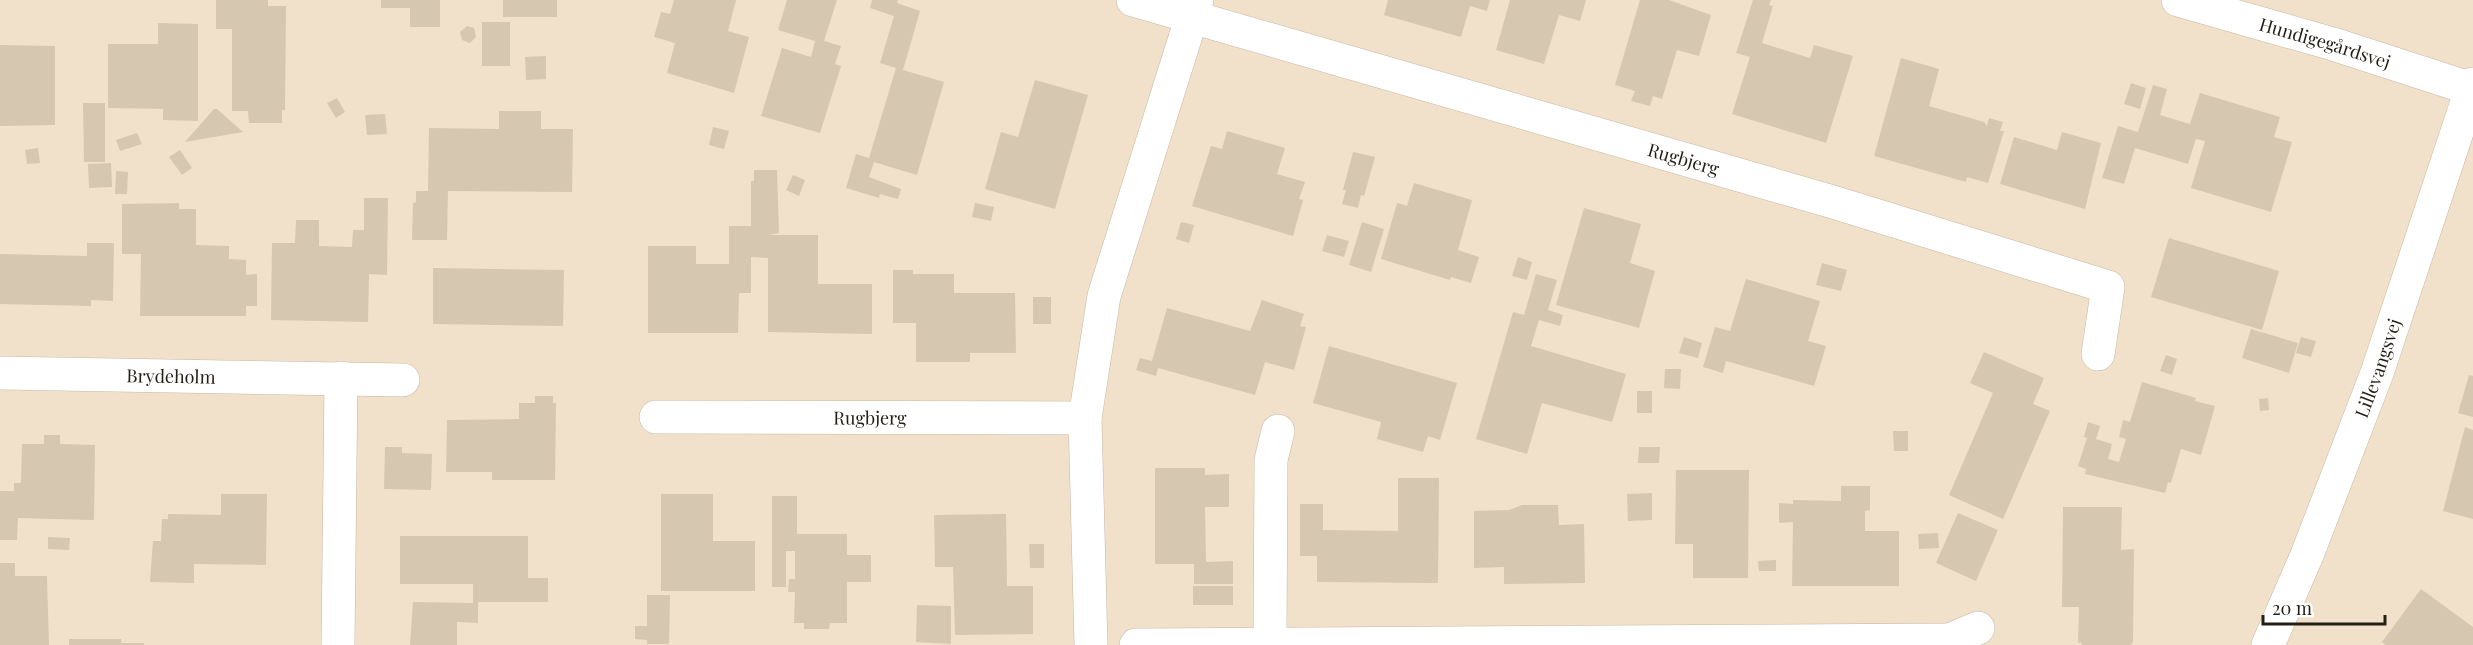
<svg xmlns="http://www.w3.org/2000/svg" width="2473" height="645" font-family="'Playfair Display',serif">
<rect width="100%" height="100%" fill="#f1e1ca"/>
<!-- building -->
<g fill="#d6c7b0">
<path d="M216,0H268V6H286L285,110H282V123H249L248,111H232V29H216Z"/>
<path d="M381,0H440V27H410V8H381Z"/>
<rect x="503" y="0" width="54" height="17"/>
<path d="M674,0H736L728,31L749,37L734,93L667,73L675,43L654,37L661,12L670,14Z"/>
<path d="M787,0H837L824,41L841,46L835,64L841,66L820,133L761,116L782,48L811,57L815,41L778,30Z"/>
<path d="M872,0H898L897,3L920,11L903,70L944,82L917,175L874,162L869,177L901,189L898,199L880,194L879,198L846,188L856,154L869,158L896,68L880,63L894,16L870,8Z"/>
<path d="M1388,0H1490L1487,11L1470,6L1461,37L1384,15Z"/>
<path d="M1510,0H1586L1580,21L1559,15L1544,64L1496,50Z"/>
<path d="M1640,0H1669L1711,15L1699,56L1677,50L1662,99L1653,96L1650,106L1631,101L1635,91L1615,85Z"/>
<path d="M1753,0H1771L1769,5L1773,6L1762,43L1810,58L1814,45L1853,56L1826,143L1732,114L1750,57L1736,53Z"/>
<rect x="482" y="22" width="28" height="44"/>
<path d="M158,23L198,24V121L163,120V109L108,108V44H158Z"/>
<path d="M467,26L474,28L476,37L470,43L462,40L460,32Z"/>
<path d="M0,45L55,46V125L0,126Z"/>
<path d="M546,56V79L526,80L525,57Z"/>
<path d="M1901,58L1939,69L1929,106L1984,122L1987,126L1989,118L2003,122L2000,131H2004L1988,183L1967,177L1966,182L1874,156Z"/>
<path d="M1035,80L1088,95L1055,209L985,189L1001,132L1018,137Z"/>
<path d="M2131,83L2146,88L2140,109L2124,104Z"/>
<path d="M2153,85L2167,89L2160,115L2190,124L2200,93L2280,117L2274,137L2292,142L2271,212L2191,188L2205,141L2196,139L2188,164L2135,148L2124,184L2102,178L2118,126L2138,132Z"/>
<path d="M337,98L345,112L336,118L327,103Z"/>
<path d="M83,103H105V162H84Z"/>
<path d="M214,109H217L243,132L185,142Z"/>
<path d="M499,111H541V129H573L572,192L448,191L447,240H412L413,203L416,202V191H428L429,128L499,129Z"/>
<path d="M385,114L387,134L367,135L365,115Z"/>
<path d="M713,127L729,131L724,149L709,145Z"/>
<path d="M1227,131L1285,148L1277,174L1305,182L1299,199L1303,200L1293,236L1192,206L1211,146L1222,149Z"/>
<path d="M2062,132L2101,143L2085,209L2000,184L2014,137L2057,150Z"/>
<path d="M137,133L142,144L120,151L116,140Z"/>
<path d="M38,148L40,163L27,164L25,150Z"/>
<path d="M180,150L192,168L182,175L169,157Z"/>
<path d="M1353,152L1375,157L1364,196L1361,195L1358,208L1342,204L1346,190H1343Z"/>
<path d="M111,163L112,187L89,188L88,164Z"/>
<path d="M754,170H777L779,233L768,235H818V284H872V334L768,332V258L751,257V293H739L738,333H648V246H696V264H729V226H751V181H754Z"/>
<path d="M116,171L128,172L127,194H115Z"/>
<path d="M793,175L805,180L799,196L786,190Z"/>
<path d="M1414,183L1472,200L1458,250L1479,257L1471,283L1451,277L1450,280L1381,259L1397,203L1407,206Z"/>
<path d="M364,198H388L387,275L369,274L368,322L271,320L272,243H295L296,220H319V246L352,247L353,230H364Z"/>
<path d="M179,203V209H196V245L229,246V259L246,260V275L257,274V306H246V316H140L141,254H122V204Z"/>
<path d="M975,203L994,207L991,221L972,217Z"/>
<path d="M1584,208L1641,224L1630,263L1655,271L1639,328L1556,305Z"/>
<path d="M1181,222L1194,225L1189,243L1176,239Z"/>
<path d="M1362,222L1384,229L1371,272L1349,265Z"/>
<path d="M1327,235L1349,241L1344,257L1322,251Z"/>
<path d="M2169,238L2279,271L2262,330L2151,297Z"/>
<path d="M87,243H114L113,301L91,300V306L0,304V254L87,256Z"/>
<path d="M1518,257L1532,262L1527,280L1512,276Z"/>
<path d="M1822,263L1847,270L1841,291L1816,285Z"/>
<path d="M433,268L564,270L563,326L433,324Z"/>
<path d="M893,270H913V274H954V293H1015L1016,353H970V362H916V323H893Z"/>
<path d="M1536,274L1557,280L1548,310L1563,315L1560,326L1539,320L1531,346L1626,374L1612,422L1542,403L1527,454L1476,439L1513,312L1524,315Z"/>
<path d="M1746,279L1820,301L1808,341L1826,346L1814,386L1726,361L1723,373L1703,367L1715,327L1730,331Z"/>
<rect x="1033" y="297" width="18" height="27"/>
<path d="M1262,300L1304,314L1300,326L1306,327L1294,370L1265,362L1255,395L1158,368L1156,376L1136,370L1140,358L1152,361L1167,308L1250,331Z"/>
<path d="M2251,329L2298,343L2289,373L2242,358Z"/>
<path d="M1684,337L1702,343L1698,358L1679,353Z"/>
<path d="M2301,337L2316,341L2311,357L2296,353Z"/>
<path d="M1329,346L1457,383L1440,440L1428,436L1423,452L1377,439L1381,422L1313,403Z"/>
<path d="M1984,352L2044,378L2033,404L2050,411L2003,519L1949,495L1993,393L1970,383Z"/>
<path d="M2166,355L2177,359L2172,375L2160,371Z"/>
<path d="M1665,369H1681L1680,389L1664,388Z"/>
<path d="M2469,375L2473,376V417L2458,413Z"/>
<path d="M2142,382L2196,398L2195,401L2215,406L2201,455L2181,449L2171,483L2168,482L2165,493L2085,474L2086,469L2078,466L2087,438L2084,437L2088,422L2100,426L2096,439L2112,444L2108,459L2119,462L2126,439L2119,437L2123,420L2130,422Z"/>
<rect x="1637" y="391" width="15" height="22"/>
<path d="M535,396H553V403H556L555,480H492V472H446L447,420L519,419V403H535Z"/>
<path d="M2268,398L2269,410L2260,411L2259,399Z"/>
<path d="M2465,427L2473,430V519L2443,511Z"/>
<path d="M1893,431H1908V451H1894Z"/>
<path d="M44,435H60V444L95,445L94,520L18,518L17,540H0V491H14V483H21L22,444H44Z"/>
<path d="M385,447H402V453L432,454L431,490L384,489Z"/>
<path d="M1639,447H1660L1659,463H1638Z"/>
<path d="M1155,468H1205V475L1229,474V507H1205L1206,562L1233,561V584H1194V564H1155Z"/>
<path d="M1676,470H1749L1748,578H1693V544H1675Z"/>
<path d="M1398,478H1439L1438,583L1317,582V556H1300V504H1323V530L1398,531Z"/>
<path d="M1841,486H1870V510L1865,511V531H1899V586H1792L1793,522L1779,523V503L1793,504V500L1841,501Z"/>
<path d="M1652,493V520L1628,521L1627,494Z"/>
<path d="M221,494H267L266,565L194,564V583L150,582L153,541H161L162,519H168V514L221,515Z"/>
<path d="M661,494H713V541H755V591H661Z"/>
<path d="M772,496H797V534H847V555H871V582H847V623H830L829,629H804V623H794L795,592H788L789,579H795V551H786V587H772Z"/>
<path d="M1522,505H1558L1559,525L1584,524L1585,583L1504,584V567L1474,568V511L1509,510Z"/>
<path d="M2063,507H2122L2121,550L2134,549L2133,642L2131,645H2082L2081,642L2078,643L2079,607H2062Z"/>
<path d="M1958,513L1998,530L1976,581L1936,563Z"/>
<path d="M1006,514L1007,586H1033V634L955,635L953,567H935L934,515Z"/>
<path d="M1938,533L1939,548L1919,549L1918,534Z"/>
<path d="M400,536H528V578H548V602H478V623L457,622V645H410L413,602L473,603V584H400Z"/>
<path d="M48,537L70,538L69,550L48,549Z"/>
<path d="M1029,544H1044V568H1030Z"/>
<path d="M1776,560V571H1759L1758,561Z"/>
<path d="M0,563H15V576H47L49,645H0Z"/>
<rect x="1193" y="586" width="40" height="19"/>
<path d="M2421,589L2473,627V645H2386L2382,642Z"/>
<path d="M647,595H670L669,644H647V640L635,639V626H647Z"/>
<path d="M917,605L951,606V644L916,642Z"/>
<path d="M69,639H121V643H144V645H69Z"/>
</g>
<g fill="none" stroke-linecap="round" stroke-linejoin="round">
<defs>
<g id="minor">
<path id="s1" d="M1133,0L1833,202L2108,287L2098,354"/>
<path id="s2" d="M2178,0L2333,44L2472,89"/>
<path id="s3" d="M0,373L403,380"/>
<path id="s4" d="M656,417L1085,418"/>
<path d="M1950,640L1978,628"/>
<path d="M1270,643L1271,460L1278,431"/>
<path d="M338,645L341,378"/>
<path d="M1091,645L1085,418L1104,296L1197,0"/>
<path d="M1136,645L1950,640L1947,645"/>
<path id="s5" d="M2268,645L2307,555L2377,373L2473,84"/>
</g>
</defs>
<!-- minor casing -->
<use href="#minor" stroke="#c6b7a1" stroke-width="34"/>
<!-- minor -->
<use href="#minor" stroke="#fff" stroke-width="33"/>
</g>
<g text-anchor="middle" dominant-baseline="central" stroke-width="5" stroke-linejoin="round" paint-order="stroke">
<!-- street labels -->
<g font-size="18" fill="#241f16" stroke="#fff">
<text stroke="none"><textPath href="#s2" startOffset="153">Hundigegårdsvej</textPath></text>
<text stroke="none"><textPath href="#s1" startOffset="573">Rugbjerg</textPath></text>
<text stroke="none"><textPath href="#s5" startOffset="298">Lillevangsvej</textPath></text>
<text stroke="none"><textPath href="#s3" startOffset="171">Brydeholm</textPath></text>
<text stroke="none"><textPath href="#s4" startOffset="214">Rugbjerg</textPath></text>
</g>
</g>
<!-- scale -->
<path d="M2263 615v9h122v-9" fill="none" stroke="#241f16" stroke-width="3"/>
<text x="2272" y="615" font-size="18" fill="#241f16" stroke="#ffffff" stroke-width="4.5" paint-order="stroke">20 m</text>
</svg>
